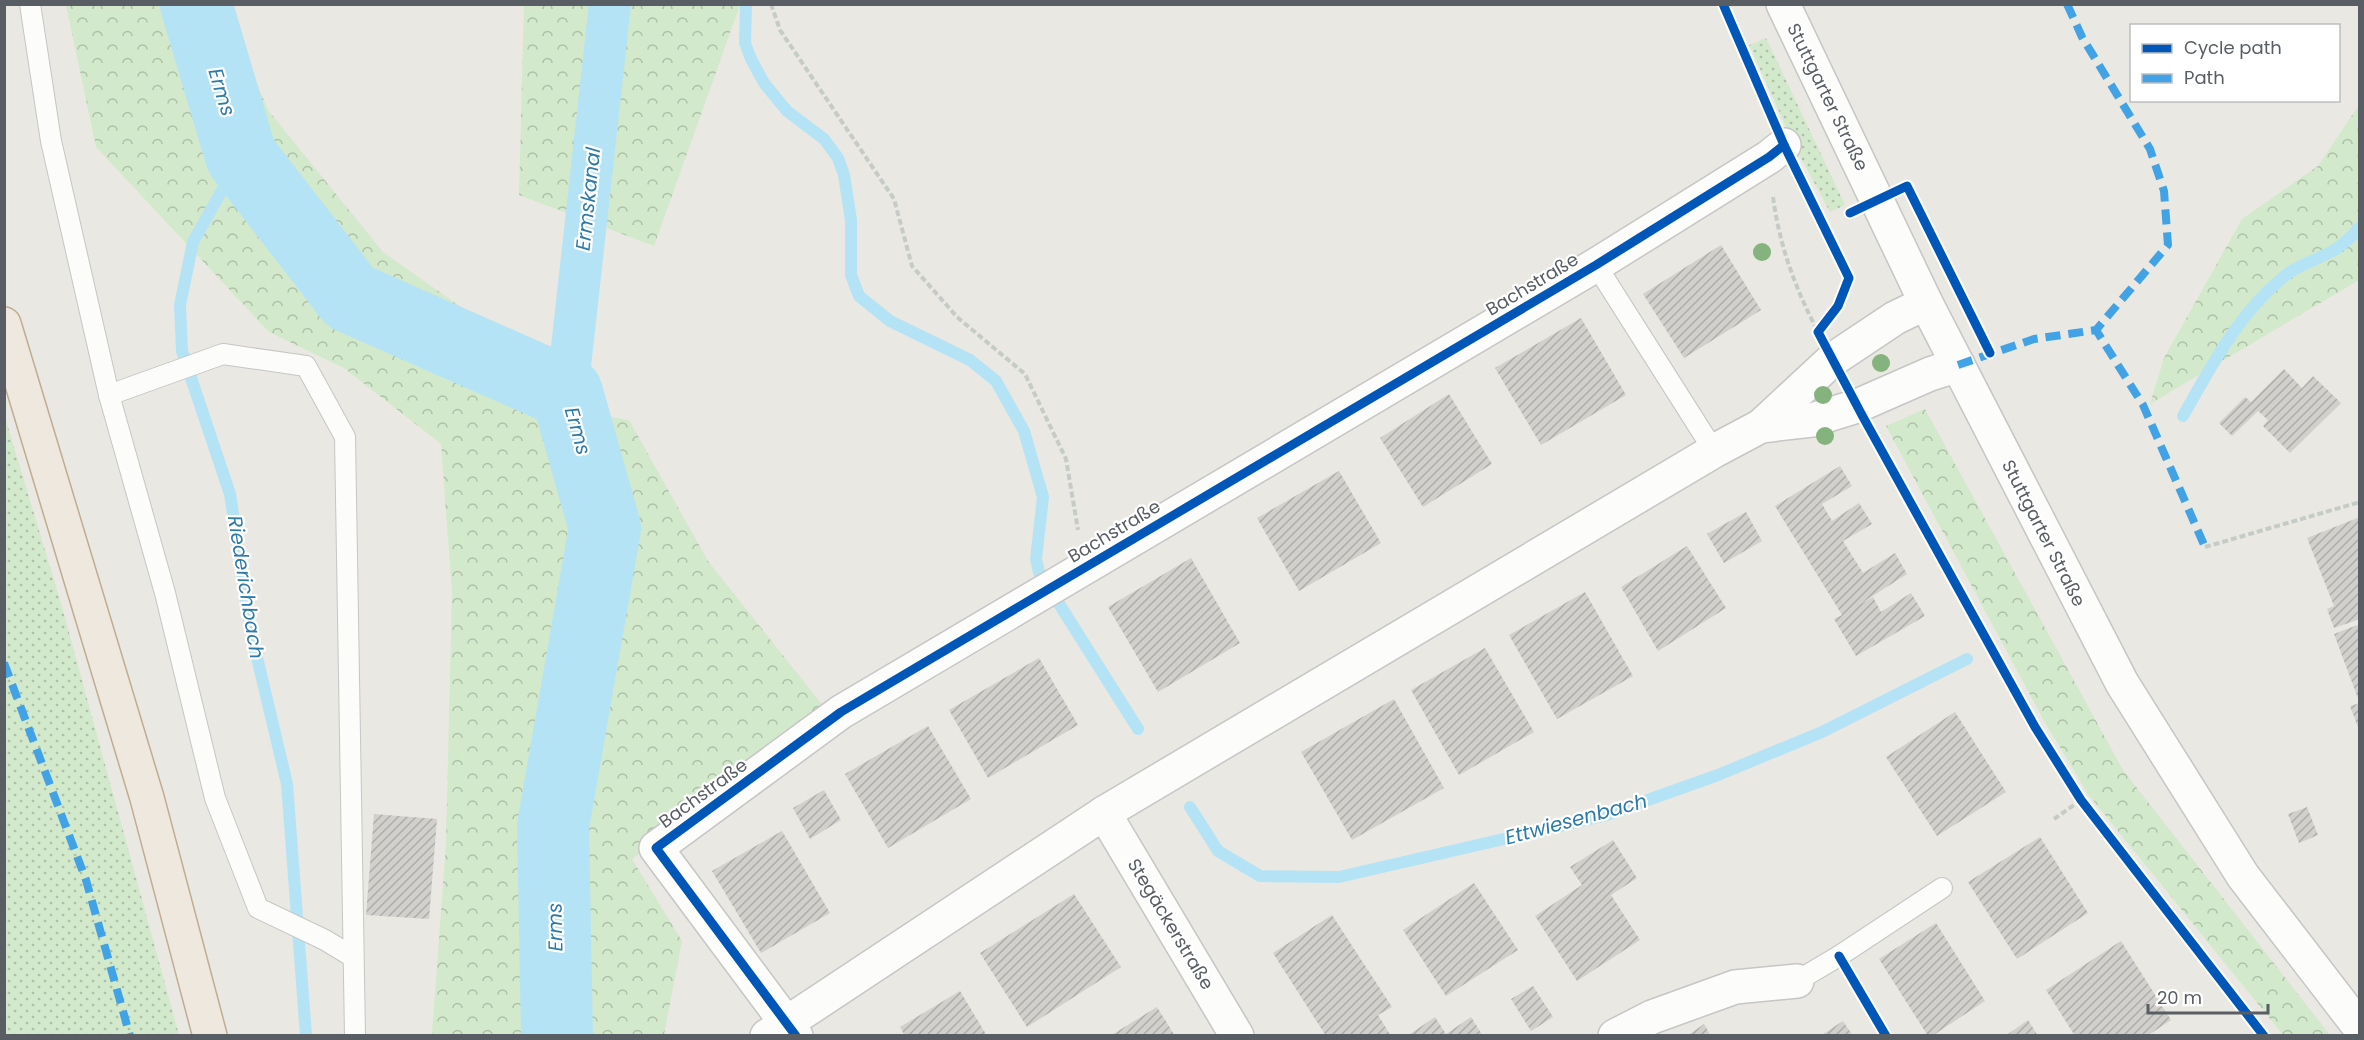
<svg xmlns="http://www.w3.org/2000/svg" width="2364" height="1040" font-family="Poppins,sans-serif">
<defs>
<pattern id="grass-dots" width="8" height="8" patternUnits="userSpaceOnUse" patternTransform="scale(1.5)"><rect width="8" height="8" fill="#d2e9cb"/><path d="M2 2h.1M6 6h.1" fill="none" stroke="#adc0a8" stroke-width="1.8" stroke-linecap="round"/></pattern>
<pattern id="forest-crowns" width="20" height="18" patternUnits="userSpaceOnUse" patternTransform="scale(1.5)"><rect width="20" height="18" fill="#d2e9cb"/><path d="M2 6a3 3 0 1 1 6 0M12 15a3 3 0 1 1 6 0" fill="none" stroke="#adc0a8"/></pattern>
<pattern id="building-hatch" width="6" height="6" patternUnits="userSpaceOnUse" patternTransform="scale(1.5)"><rect width="6" height="6" fill="#d2d0cc"/><path d="M-1 1l2-2M0 6l6-6M5 7l2-2" fill="none" stroke="#adaca9"/></pattern>
</defs>
<rect width="100%" height="100%" fill="#eae8e2"/>
<!-- grass -->
<g fill="url(#grass-dots)">
<path d="M1766,38L1845,205L1830,212L1796,149L1749,45Z"/>
<path d="M5,417L62,607L179,1035H5Z"/>
</g>
<!-- forest -->
<g fill="url(#forest-crowns)">
<path d="M66,5H224L268,110L383,252L495,331L508,400L629,420L708,561L828,712L632,859L682,941L664,1035H432L446,843L452,592L441,444L344,368L269,332L96,147Z"/>
<path d="M524,5H740L654,246L519,195Z"/>
<path d="M2359,105V280L2150,404L2164,358L2242,219L2318,166Z"/>
<path d="M1925,409L2123,770L2330,1035H2283L2088,794L2043,719L1886,426Z"/>
</g>
<g fill="none" stroke-linecap="round" stroke-linejoin="round">
<!-- stream -->
<g stroke="#b5e3f6" stroke-width="12">
<path d="M746,4L745,43L751,59L764,83L787,111L824,139L838,158L844,175L851,220V275L859,296L890,321L970,360L996,381L1024,431L1043,497L1036,559L1039,572L1138,729"/>
<path d="M241,156L193,242L180,305L182,351L230,494L251,632L287,784L306,1036"/>
<path d="M2183,416C2212,365 2239,312 2286,275C2301,263 2320,259 2336,249C2345,243 2352,236 2360,227"/>
<path d="M1190,807L1218,851L1260,876L1339,877L1603,816L1718,775L1822,732L1967,659"/>
</g>
<!-- canal -->
<path stroke="#b5e3f6" stroke-width="42" d="M567,393L610,4"/>
<!-- river -->
<path stroke="#b5e3f6" stroke-width="72" d="M196,4L241,156L350,297L567,393L605,528L553,826L557,1036"/>
</g>
<!-- building -->
<g fill="url(#building-hatch)">
<path d="M1721,245L1761,310L1684,358L1643,294Z"/>
<path d="M1581,318L1626,395L1541,445L1495,368Z"/>
<path d="M2284,369L2302,388L2313,376L2341,403L2290,453L2263,426L2268,420L2258,411L2232,436L2219,423L2245,397L2251,402Z"/>
<path d="M1449,394L1492,464L1423,507L1380,438Z"/>
<path d="M1840,466L1852,486L1822,504L1832,521L1859,503L1872,524L1843,541L1863,573L1895,553L1907,574L1857,606L1873,597L1881,612L1911,593L1925,616L1856,656L1834,619L1842,615L1775,506Z"/>
<path d="M1339,471L1381,543L1299,591L1257,518Z"/>
<path d="M1746,512L1762,541L1724,563L1707,534Z"/>
<path d="M2360,517V619L2334,628L2327,609L2334,606L2307,538Z"/>
<path d="M1687,546L1726,608L1658,651L1621,587Z"/>
<path d="M1191,558L1240,643L1158,692L1108,607Z"/>
<path d="M1585,592L1633,676L1557,719L1509,635Z"/>
<path d="M2360,624V701H2359L2334,634Z"/>
<path d="M1485,648L1534,732L1459,775L1411,690Z"/>
<path d="M1039,658L1078,725L988,778L949,710Z"/>
<path d="M1394,699L1444,788L1352,840L1301,752Z"/>
<path d="M2360,703V730H2359L2350,706Z"/>
<path d="M1955,712L2006,792L1937,836L1886,757Z"/>
<path d="M928,726L971,799L888,848L845,774Z"/>
<path d="M824,790L841,820L810,839L793,808Z"/>
<path d="M2307,807L2318,835L2299,843L2288,814Z"/>
<path d="M374,814L437,819L429,919L366,915Z"/>
<path d="M782,831L830,913L761,953L712,871Z"/>
<path d="M2040,837L2088,913L2017,959L1968,882Z"/>
<path d="M1613,840L1637,878L1611,895L1640,940L1577,981L1535,916L1582,885L1570,867Z"/>
<path d="M1474,883L1518,950L1446,996L1403,930Z"/>
<path d="M1074,894L1121,967L1027,1027L980,953Z"/>
<path d="M1332,915L1392,1007L1378,1015L1391,1036H1326L1273,953Z"/>
<path d="M1936,923L1985,1001L1932,1036H1928L1879,959Z"/>
<path d="M2121,941L2171,1020L2147,1036H2075L2046,990Z"/>
<path d="M1533,986L1553,1017L1531,1031L1511,999Z"/>
<path d="M960,991L987,1036H905L900,1027Z"/>
<path d="M1157,1007L1175,1036H1110Z"/>
<path d="M1435,1017L1446,1034L1471,1017L1483,1036H1407Z"/>
<path d="M2028,1020L2038,1036H2005Z"/>
<path d="M1843,1021L1853,1036H1820Z"/>
<path d="M1704,1024L1711,1036H1687Z"/>
</g>
<g fill="none" stroke-linecap="round" stroke-linejoin="round">
<defs>
<g id="lane">
<path d="M30,4L51,141L109,395L165,593L215,798L258,908L325,940L353,957"/>
<path d="M1596,265L1714,451"/>
<path d="M109,395L223,354L306,366L345,437L355,1036"/>
<path d="M1797,981L1839,956L1942,888"/>
</g>
<g id="street">
<path d="M1761,426L1832,360L1895,318L1926,303"/>
<path d="M1104,813L1237,1036"/>
<path d="M767,1036L1104,813L1714,451L1761,426L1812,420L1857,406L1930,374L1958,365"/>
<path d="M796,1036L656,848L841,712L1596,265L1769,157L1784,145"/>
<path d="M1615,1036L1652,1017L1735,987L1797,981"/>
</g>
<path id="secondary" d="M1783,4L1926,303L2122,683L2243,876L2360,1028"/>
<path id="highway" d="M4,324L147,798L210,1036"/>
</defs>
<!-- lane casing -->
<use href="#lane" stroke="#c5c6c5" stroke-width="22"/>
<!-- street casing -->
<use href="#street" stroke="#c5c6c5" stroke-width="36"/>
<!-- secondary casing -->
<use href="#secondary" stroke="#c5c6c5" stroke-width="36"/>
<!-- highway casing -->
<use href="#highway" stroke="#c1ac90" stroke-width="36"/>
<!-- path -->
<g stroke="#c5ccc7" stroke-width="4" stroke-dasharray="6 3" stroke-linecap="butt">
<path d="M771,4L780,30L894,199L912,266L957,317L1025,374L1066,459L1078,530"/>
<path d="M1773,197C1779,243 1794,285 1815,326"/>
<path d="M2205,547L2360,502"/>
<path d="M2054,819L2081,800"/>
</g>
<!-- lane -->
<use href="#lane" stroke="#fcfcfb" stroke-width="20"/>
<!-- street -->
<use href="#street" stroke="#fcfcfb" stroke-width="33"/>
<!-- secondary -->
<use href="#secondary" stroke="#fcfcfb" stroke-width="33"/>
<!-- highway -->
<use href="#highway" stroke="#eee8df" stroke-width="33"/>
<!-- quiet -->
<g stroke="#42a2e6" stroke-width="8" stroke-dasharray="15 8" stroke-linecap="butt">
<path d="M2067,4L2082,37L2150,149L2164,191L2168,245L2096,330"/>
<path d="M1958,365L2034,339L2096,330L2143,405L2205,547"/>
<path d="M4,663L86,880L130,1036"/>
</g>
<defs>
<g id="cycleway">
<path d="M1723,4L1784,145L1849,278L1838,306L1818,332L1863,417L2035,727L2081,800L2264,1036"/>
<path d="M1850,213L1907,186L1990,353"/>
<path d="M1839,956L1886,1036"/>
<path d="M796,1036L656,848L841,712L1596,265L1769,157L1784,145"/>
</g>
</defs>
<!-- cycleway casing -->
<use href="#cycleway" stroke="#fff" stroke-width="13"/>
<!-- cycleway -->
<use href="#cycleway" stroke="#0057b8" stroke-width="9"/>
</g>
<!-- trees -->
<g fill="#85b37e">
<circle cx="1762" cy="252" r="9"/>
<circle cx="1881" cy="363" r="9"/>
<circle cx="1823" cy="395" r="9"/>
<circle cx="1825" cy="436" r="9"/>
</g>
<g text-anchor="middle" dominant-baseline="central" stroke-width="4.5" stroke-linejoin="round" paint-order="stroke">
<!-- street labels -->
<g font-size="18" fill="#585e63" stroke="#fff">
<text transform="translate(1828 97) rotate(64)">Stuttgarter Straße</text>
<text transform="translate(1532 284) rotate(-31)">Bachstraße</text>
<text transform="translate(1114 531) rotate(-31)">Bachstraße</text>
<text transform="translate(2044 533) rotate(63)">Stuttgarter Straße</text>
<text transform="translate(703 793) rotate(-36)">Bachstraße</text>
<text transform="translate(1171 924) rotate(59)">Stegäckerstraße</text>
</g>
<!-- water labels -->
<g font-size="20" font-style="italic" fill="#2d7aa9" stroke="#fff">
<text transform="translate(222 92) rotate(73)">Erms</text>
<text transform="translate(588 199) rotate(-84)">Ermskanal</text>
<text transform="translate(578 431) rotate(74)">Erms</text>
<text transform="translate(246 587) rotate(81)">Riederichbach</text>
<text transform="translate(1576 819) rotate(-15)">Ettwiesenbach</text>
<text transform="translate(555 927) rotate(-91)">Erms</text>
</g>
</g>
<!-- border -->
<rect width="2364" height="1040" fill="none" stroke="#585e63" stroke-width="12"/>
<!-- legend -->
<rect x="2130" y="24" width="210" height="78" fill="#ffffff" stroke="#bcbfc1" stroke-width="1.5"/>
<rect x="2142" y="44" width="30" height="9" fill="#0057b8" stroke="#bcbfc1" stroke-width="1.5"/>
<text x="2184" y="54" font-size="18" fill="#585e63">Cycle path</text>
<rect x="2142" y="74" width="30" height="9" fill="#42a2e6" stroke="#bcbfc1" stroke-width="1.5"/>
<text x="2184" y="84" font-size="18" fill="#585e63">Path</text>
<!-- scale -->
<path d="M2148 1004v9h120v-9" fill="none" stroke="#585e63" stroke-width="3"/>
<text x="2157" y="1004" font-size="18" fill="#585e63" stroke="#ffffff" stroke-width="4.5" paint-order="stroke">20 m</text>
</svg>
